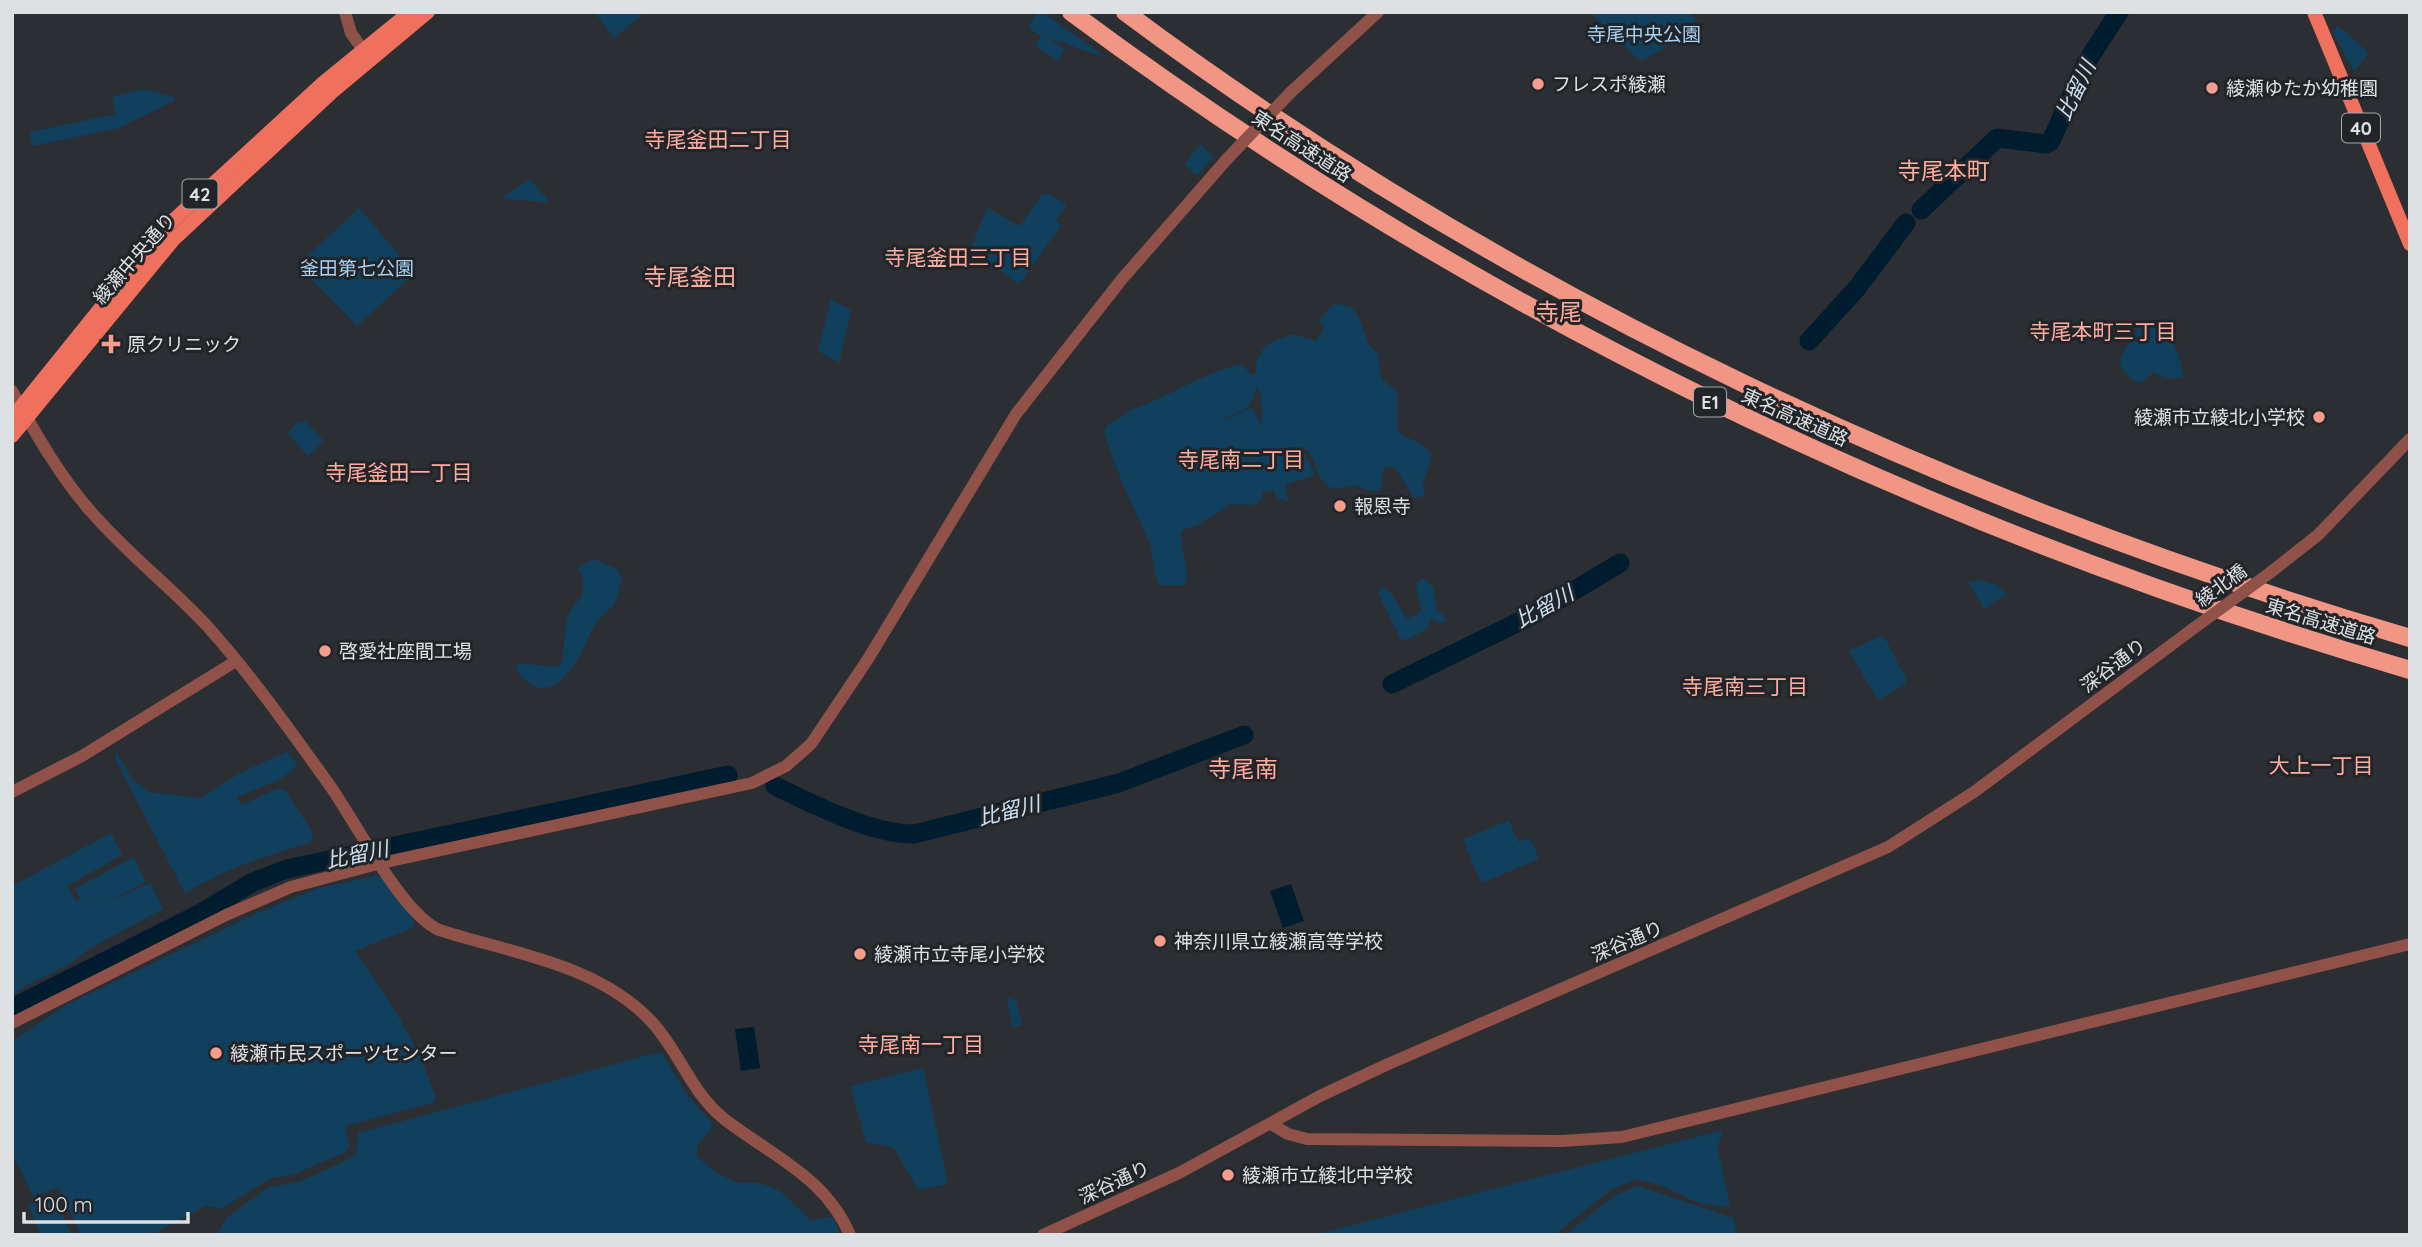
<svg xmlns="http://www.w3.org/2000/svg" width="2422" height="1247" font-family="Quicksand,'Noto Sans JP',sans-serif">
<rect width="100%" height="100%" fill="#2b2f33"/>
<!-- green -->
<g fill="#10405e" fill-rule="evenodd">
<path d="M598,12H645L614,38L596,14Z"/>
<path d="M1038,12H1042L1107,58L1049,38L1064,49L1058,61L1035,46L1041,36L1028,27Z"/>
<path d="M1590,12H1689L1696,20L1661,50L1640,61Z"/>
<path d="M2338,26L2369,53L2354,71L2333,32Z"/>
<path d="M144,89L174,97V101L119,128L32,146L30,132L116,114L112,97Z"/>
<path d="M1200,144L1213,157L1197,176L1185,164Z"/>
<path d="M530,179L550,203L501,198Z"/>
<path d="M1042,194H1049L1067,205L1056,220L1061,226L1019,284L970,250L987,208L1020,226Z"/>
<path d="M359,208L415,273L357,326L298,265Z"/>
<path d="M831,299L851,310L839,363L818,351Z"/>
<path d="M1334,304L1350,306L1359,317L1369,345L1378,354L1381,378L1397,391V430C1408,442 1424,440 1432,455L1423,482L1424,496L1414,498L1396,469L1389,466L1383,469L1381,490C1372,493 1368,490 1360,487C1351,484 1346,487 1338,488C1319,490 1316,463 1309,451L1302,448L1315,475L1285,485L1288,501L1276,498L1274,490L1262,493L1263,498L1255,505L1231,504L1200,524L1182,530C1177,550 1192,566 1185,585L1160,586C1151,571 1155,556 1148,539C1132,505 1115,469 1104,432L1108,424C1119,420 1126,411 1136,408C1172,395 1204,372 1242,364L1251,375L1255,374L1257,360L1265,346L1274,341L1292,334L1316,341L1325,327L1318,321ZM1257,386L1261,396L1262,426L1252,408L1224,420C1231,414 1237,414 1244,410C1253,405 1254,392 1257,386Z"/>
<path d="M2142,321C2172,329 2180,350 2183,378L2170,379L2153,373L2140,383L2134,381L2121,368L2120,357Z"/>
<path d="M298,422H306L324,441L308,456L288,433Z"/>
<path d="M594,559L617,569L622,581C619,587 618,596 615,602C610,612 598,617 593,627C580,656 553,719 516,670L518,663L556,667L562,663C564,650 564,636 566,623C572,596 593,603 578,567Z"/>
<path d="M1423,578C1438,586 1433,596 1437,610L1443,613L1445,622L1438,623L1431,618L1428,628L1409,639L1401,640L1378,593L1381,587L1390,592L1407,619L1422,611L1416,590L1418,582Z"/>
<path d="M1982,580L1996,585L2007,594L1984,609L1968,582Z"/>
<path d="M1880,636L1885,638L1906,679L1905,684L1878,700L1849,651Z"/>
<path d="M116,751L132,779L149,792L200,798L242,772L287,752L298,765L281,779L237,797L242,805L277,789H284L313,833L310,843C266,855 225,869 185,893L116,761Z"/>
<path d="M1509,820L1518,842L1530,838L1539,859L1481,883L1463,839Z"/>
<path d="M111,833L122,855L67,886L76,901L81,900L75,889L133,857L146,881L109,902L150,883L163,909L88,949C69,971 34,976 12,996V886Z"/>
<path d="M376,876L385,879L414,921L412,928L355,951C388,997 418,1044 436,1098L432,1103L345,1126L349,1145L346,1152L294,1174L269,1179L223,1208L205,1206L151,1235H81L59,1188L33,1196L12,1153V1041L66,1005L253,915L319,888Z"/>
<path d="M1006,997L1016,1001L1022,1025L1013,1027Z"/>
<path d="M656,1053H662L687,1095L711,1121L712,1126L697,1146V1157L717,1173L735,1182L760,1183L779,1190L811,1221L825,1217L834,1218L840,1235H217L226,1218L269,1187L299,1182L351,1158L356,1154L358,1133Z"/>
<path d="M923,1068L948,1184L918,1190L894,1148L866,1142L850,1086Z"/>
<path d="M1724,1130L1717,1147L1730,1205L1721,1207L1696,1202L1665,1187L1637,1179L1612,1189L1554,1235H1313Z"/>
<path d="M1638,1186L1733,1218L1737,1235H1565L1615,1195Z"/>
<path d="M54,1196L71,1235H41L28,1206Z"/>
</g>
<!-- water -->
<g fill="#001c2f">
<path d="M1291,884L1304,921L1283,928L1270,891Z"/>
<path d="M754,1027L760,1068L741,1071L735,1029Z"/>
</g>
<g fill="none" stroke-linecap="round" stroke-linejoin="round">
<!-- river -->
<g stroke="#001c2f" stroke-width="19">
<path d="M1921,210L1997,138L2046,144L2051,141L2086,63L2119,12"/>
<path d="M1809,341L1857,288L1906,223"/>
<path d="M1392,684L1535,614L1620,563"/>
<path d="M775,786C812,804 873,835 914,834L1119,783L1244,735"/>
<path d="M12,1008L199,914L253,882L287,869L728,775"/>
</g>
<!-- minor -->
<g stroke="#905248" stroke-width="12">
<path d="M345,12L351,33L363,50"/>
<path d="M1291,92L1378,12"/>
<path d="M12,391C35,433 62,480 94,515C129,555 172,588 208,627C251,675 290,730 328,783C355,820 400,912 439,930C511,953 597,964 651,1021C679,1051 691,1092 723,1118C770,1155 825,1176 850,1235"/>
<path d="M2271,572L2318,535L2410,439"/>
<path d="M12,792L82,756L236,661"/>
<path d="M12,1023L226,915L291,887L381,863L752,783L786,766L811,744L868,659L1016,414L1122,279L1228,158"/>
<path d="M1271,1124L1288,1134L1307,1139L1562,1141L1622,1137L2410,944"/>
<path d="M1043,1235L1179,1173L1320,1096L1386,1065L1888,847L1974,792L2194,628"/>
</g>
<!-- major -->
<g stroke="#ef705c" stroke-width="14">
<path d="M2314,12L2410,244"/>
<path d="M12,418L165,228L323,83L410,12"/>
<path d="M12,436L174,239L331,93L428,12"/>
</g>
<!-- highway -->
<g stroke="#f19685" stroke-width="18">
<path d="M1071,12C1473,311 1930,530 2410,670"/>
<path d="M1125,12C1509,298 1952,503 2410,638"/>
</g>
<!-- minor-bridge -->
<g stroke="#905248" stroke-width="12">
<path d="M1228,158L1291,92"/>
<path d="M2194,628L2271,572"/>
</g>
</g>
<!-- markers -->
<g fill="#f59d8d" stroke="#212529" stroke-width="2.5">
<circle cx="1538" cy="84" r="7"/>
<circle cx="2212" cy="88" r="7"/>
<path d="M107.5 333.5h7v7h7v7h-7v7h-7v-7h-7v-7h7z"/>
<circle cx="2319" cy="417" r="7"/>
<circle cx="1340" cy="506" r="7"/>
<circle cx="325" cy="651" r="7"/>
<circle cx="1160" cy="941" r="7"/>
<circle cx="860" cy="954" r="7"/>
<circle cx="216" cy="1053" r="7"/>
<circle cx="1228" cy="1175" r="7"/>
</g>
<g text-anchor="middle" dominant-baseline="central" stroke-width="6" stroke-linejoin="round" paint-order="stroke">
<!-- shield labels -->
<g fill="#212529" stroke="#a5a9ab" stroke-width="2">
<rect x="2342" y="113.5" width="38" height="29" rx="5"/>
<rect x="182.5" y="179.5" width="35" height="29" rx="5"/>
<rect x="1694" y="387.5" width="32" height="29" rx="5"/>
</g>
<g font-size="18" font-weight="bold" fill="#dee1e3">
<text x="2361" y="128">40</text>
<text x="200" y="194">42</text>
<text x="1710" y="402">E1</text>
</g>
<!-- park labels -->
<g font-size="19" fill="#a8d2f2" stroke="#212529">
<text x="1644" y="34">寺尾中央公園</text>
<text x="357" y="268">釜田第七公園</text>
</g>
<!-- poi labels -->
<g font-size="19" fill="#dee1e3" stroke="#212529" text-anchor="start">
<text x="1552" y="84">フレスポ綾瀬</text>
<text x="2226" y="88">綾瀬ゆたか幼稚園</text>
<text x="127" y="344">原クリニック</text>
<text x="2305" y="417" text-anchor="end">綾瀬市立綾北小学校</text>
<text x="1354" y="506">報恩寺</text>
<text x="339" y="651">啓愛社座間工場</text>
<text x="1174" y="941">神奈川県立綾瀬高等学校</text>
<text x="874" y="954">綾瀬市立寺尾小学校</text>
<text x="230" y="1053">綾瀬市民スポーツセンター</text>
<text x="1242" y="1175">綾瀬市立綾北中学校</text>
</g>
<!-- street labels -->
<g font-size="19" fill="#dee1e3" stroke="#212529">
<text transform="translate(1302 146) rotate(33)">東名高速道路</text>
<text transform="translate(134 258) rotate(-49)">綾瀬中央通り</text>
<text transform="translate(1795 417) rotate(24)">東名高速道路</text>
<text transform="translate(2221 585) rotate(-36)">綾北橋</text>
<text transform="translate(2321 621) rotate(17)">東名高速道路</text>
<text transform="translate(2113 665) rotate(-37)">深谷通り</text>
<text transform="translate(1627 941) rotate(-23)">深谷通り</text>
<text transform="translate(1114 1182) rotate(-25)">深谷通り</text>
</g>
<!-- water labels -->
<g font-size="21" font-style="italic" fill="#cce1f2" stroke="#212529">
<text transform="translate(2075 90) rotate(-64)">比留川</text>
<text transform="translate(1544 606) rotate(-29)">比留川</text>
<text transform="translate(1009 810) rotate(-14)">比留川</text>
<text transform="translate(357 854) rotate(-12)">比留川</text>
</g>
<!-- neighbourhood labels -->
<g font-size="21" fill="#ffac9d" stroke="#212529">
<text x="718" y="139">寺尾釜田二丁目</text>
<text x="958" y="257">寺尾釜田三丁目</text>
<text x="2103" y="331">寺尾本町三丁目</text>
<text x="1241" y="459">寺尾南二丁目</text>
<text x="399" y="472">寺尾釜田一丁目</text>
<text x="1745" y="686">寺尾南三丁目</text>
<text x="2321" y="765">大上一丁目</text>
<text x="921" y="1044">寺尾南一丁目</text>
</g>
<!-- quarter labels -->
<g font-size="23" fill="#ffac9d" stroke="#212529">
<text x="1944" y="170">寺尾本町</text>
<text x="690" y="276">寺尾釜田</text>
<text x="1559" y="311">寺尾</text>
<text x="1243" y="768">寺尾南</text>
</g>
</g>
<!-- border -->
<rect width="2422" height="1247" fill="none" stroke="#dee1e3" stroke-width="28"/>
<!-- scale -->
<path d="M24 1212v10h164v-10" fill="none" stroke="#dee1e3" stroke-width="3.5"/>
<text x="35" y="1212" font-size="21" fill="#dee1e3" stroke="#212529" stroke-width="5" paint-order="stroke">100 m</text>
</svg>
